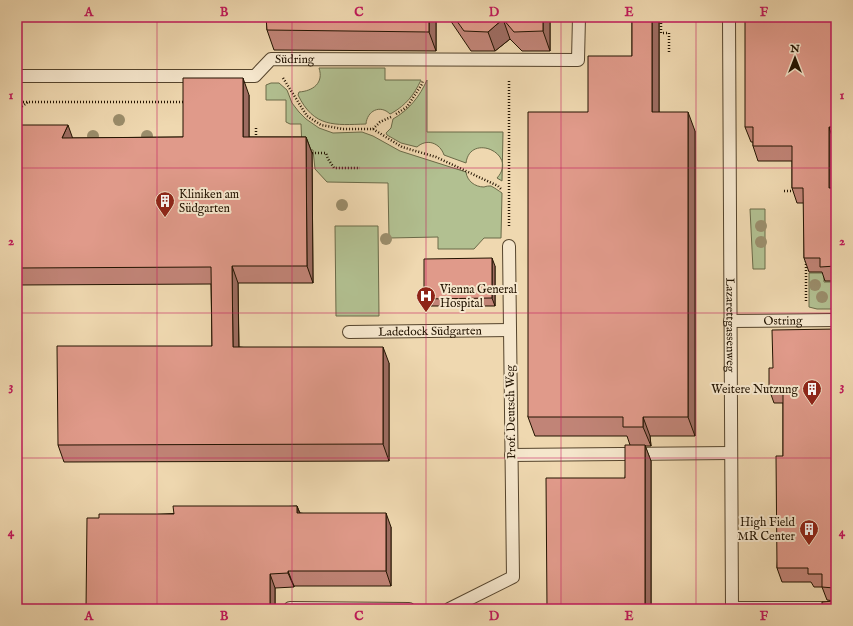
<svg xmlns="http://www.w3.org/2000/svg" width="853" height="626" font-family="'IM FELL English',serif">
<rect width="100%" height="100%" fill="#efd8b0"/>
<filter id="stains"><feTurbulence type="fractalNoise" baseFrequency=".005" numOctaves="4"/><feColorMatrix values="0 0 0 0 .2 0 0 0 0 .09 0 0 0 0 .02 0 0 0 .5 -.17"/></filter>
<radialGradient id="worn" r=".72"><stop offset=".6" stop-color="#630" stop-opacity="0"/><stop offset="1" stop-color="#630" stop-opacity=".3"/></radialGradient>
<!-- green -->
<g fill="#b2c091" stroke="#6a6a48">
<path d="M319,68H385V80H421C414,95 406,105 392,113L390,114C380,104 367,111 366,124C335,125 314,128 298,95L299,92C313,91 324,83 319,68Z"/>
<path d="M427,80V132H503L502,181L497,178C519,154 470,132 466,163L444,155C440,143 427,138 417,147L401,143L387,135L386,133L391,128L393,119C409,110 420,96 427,80Z"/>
<path d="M271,83H279L287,90L292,103L299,112L306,119L319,128L333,133L362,132L373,136L400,151L466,172C467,181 475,187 484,187C487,186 488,186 491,186C495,188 499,191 502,193L501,238H484L474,249H438V237L389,238L388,183L327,182L315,169L313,150L302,149L301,124H290L286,122V100H266V85Z"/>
<path d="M750,209H765V269H753Z"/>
<path d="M335,226H378L379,316H336Z"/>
<path d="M809,273H824V282H836V309H817L809,307Z"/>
</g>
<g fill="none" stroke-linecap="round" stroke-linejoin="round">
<defs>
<g id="lane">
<path id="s1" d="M729,17L732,609"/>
<path id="s2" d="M17,76H255L271,59L578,60L579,17"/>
<path id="s3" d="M730,321L836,320"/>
<path id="s4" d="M349,332L510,330"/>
<path d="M511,455L731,453"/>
<path d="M290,608L409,609"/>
<path d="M732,608H836"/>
<path d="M449,609L513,577L509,246"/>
</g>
</defs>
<!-- lane casing -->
<use href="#lane" stroke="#55442c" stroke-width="14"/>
<!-- path -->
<g stroke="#221300" stroke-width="2.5" stroke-dasharray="1 2" stroke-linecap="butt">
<path d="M661,17V33H669V52"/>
<path d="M283,78L307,116L321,125L343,129H373L402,147L436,157L498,186L501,189"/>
<path d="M509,81V228"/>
<path d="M17,102H184"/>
<path d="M17,110L28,102"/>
<path d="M396,114L407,107L422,84L423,80"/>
<path d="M256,128V139"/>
<path d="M373,129L380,122L391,117"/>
<path d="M309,153H326L328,159L334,168H360"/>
<path d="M784,191H796"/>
<path d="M806,261V302"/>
</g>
<!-- lane -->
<use href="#lane" stroke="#f5e6cc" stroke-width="12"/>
</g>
<!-- trees -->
<g fill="#9a8d6b">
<circle cx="119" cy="120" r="6"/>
<circle cx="93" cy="136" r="6"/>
<circle cx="147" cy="136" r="6"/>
<circle cx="342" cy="205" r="6"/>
<circle cx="761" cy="226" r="6"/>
<circle cx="386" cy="239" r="6"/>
<circle cx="761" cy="242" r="6"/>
<circle cx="815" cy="285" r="6"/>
<circle cx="822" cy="297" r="6"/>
</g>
<!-- wall -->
<g fill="#c18477" stroke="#221300">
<path d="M266,17H436V51L274,50L267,30Z"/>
<path d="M448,17H550V51H522L510,39L495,51H471Z"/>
<path d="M632,17H659V112L695,131V436H650L651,446H645L651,461V609H547L625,478L630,445L627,436H535L528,417L588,112L632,56Z"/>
<path d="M836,17V142H834V188H836V281H825L822,272H809L804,258V203H797L792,188V161H758L753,146V142H751L745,127Z"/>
<path d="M249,95V137H306L312,153L313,283H238L239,347L389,363V461L64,462L58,445L212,346L211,284L17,285V125L73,138L183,137Z"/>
<path d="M495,266V306H426L424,299Z"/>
<path d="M836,329V609L834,601L827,600L822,587H814L811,582H782L777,568L783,456V403H774L769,389L773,368Z"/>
<path d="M297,506L300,513L391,527V586H294V587L275,588V609L99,518Z"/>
</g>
<!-- shaded-wall -->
<g fill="#9d6c61" stroke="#221300">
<path d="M429,17H436V51L429,32Z"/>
<path d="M543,17H550V51L543,31Z"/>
<path d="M652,17H659V131L652,112Z"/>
<path d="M503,19L510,39L495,51L488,32Z"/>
<path d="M243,78L249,95V154L243,137Z"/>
<path d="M688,112L695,131V436L688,417Z"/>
<path d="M68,125L74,142L62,138Z"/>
<path d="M829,127L834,142V203L829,188Z"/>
<path d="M306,137L312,153L313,283L307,266Z"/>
<path d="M492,258L495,266V306L492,298Z"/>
<path d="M232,266L238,283L239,364L233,347Z"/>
<path d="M383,347L389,363V461L383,444Z"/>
<path d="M643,417L650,436L651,446L643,427Z"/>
<path d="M645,445L651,461V609H645Z"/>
<path d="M297,506L302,520L297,513Z"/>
<path d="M386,513L391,527V586L386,571Z"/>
<path d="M288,571L294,586V587L288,573Z"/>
<path d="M270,574L275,588V609H270Z"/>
</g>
<!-- building -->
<g fill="#e09a8a" stroke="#221300">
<path d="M266,17H429V32L267,30Z"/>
<path d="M454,17H543V31L514,32L503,19L488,32L464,31Z"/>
<path d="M632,17H652V112H688V417H643V427H623V417H528V112H588V56H632Z"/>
<path d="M745,17H836V127H829V188H836V266L820,267V258H804L803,188H792V146H753V127H745Z"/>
<path d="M183,78H243V137H306L307,266H232L233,347H383V444L58,445L57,346H212L211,267L17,268V125H68L62,138L183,137Z"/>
<path d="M492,258V298L424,299V259Z"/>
<path d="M836,329V589L834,588L822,587V574H808V568H777L776,456H783V389H769V368H773L772,330Z"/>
<path d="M625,445H645V609H547L546,478H625Z"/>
<path d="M173,506H297V513H386V571H288V573L270,574V609H86L87,518H99V514H174Z"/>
<path d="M836,598V609H822V602L834,601Z"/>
</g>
<!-- grid -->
<path fill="none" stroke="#c2185b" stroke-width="1" stroke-opacity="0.55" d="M157,17V609M292,17V609M426,17V609M561,17V609M696,17V609M17,168H836M17,313H836M17,458H836"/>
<!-- icons -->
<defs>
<symbol id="building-pin" viewBox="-11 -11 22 30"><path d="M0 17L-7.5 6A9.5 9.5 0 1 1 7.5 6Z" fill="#8f2418" stroke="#f5e6cc"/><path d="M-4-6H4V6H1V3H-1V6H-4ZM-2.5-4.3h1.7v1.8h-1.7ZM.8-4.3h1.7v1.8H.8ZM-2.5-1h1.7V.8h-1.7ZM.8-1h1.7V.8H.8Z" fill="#fff"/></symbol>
<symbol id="hospital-pin" viewBox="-11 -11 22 30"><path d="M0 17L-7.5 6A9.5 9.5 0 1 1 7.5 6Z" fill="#8f2418" stroke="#f5e6cc"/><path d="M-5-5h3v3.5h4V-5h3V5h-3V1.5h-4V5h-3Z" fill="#fff"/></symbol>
</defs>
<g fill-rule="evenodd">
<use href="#building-pin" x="154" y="190" width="22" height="30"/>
<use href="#hospital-pin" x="415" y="285" width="22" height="30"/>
<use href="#building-pin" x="801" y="378" width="22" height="30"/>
<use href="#building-pin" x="798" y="518" width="22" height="30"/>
</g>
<g text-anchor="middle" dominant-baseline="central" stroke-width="4" stroke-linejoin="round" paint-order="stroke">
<!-- street labels -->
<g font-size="12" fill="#221300" stroke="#f5e6cc">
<text stroke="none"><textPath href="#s2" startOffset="285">Südring</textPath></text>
<text stroke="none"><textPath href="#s3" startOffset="53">Ostring</textPath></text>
<text stroke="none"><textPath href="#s1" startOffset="308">Lazarettgassenweg</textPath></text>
<text stroke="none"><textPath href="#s4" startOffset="81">Ladedock Südgarten</textPath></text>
<text transform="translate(511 412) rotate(-91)">Prof. Deutsch Weg</text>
</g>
<!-- poi labels -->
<g font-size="12" fill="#221300" stroke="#f5e6cc" text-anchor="start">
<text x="179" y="194">Kliniken am<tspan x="179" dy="14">Südgarten</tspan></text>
<text x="440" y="289">Vienna General<tspan x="440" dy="14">Hospital</tspan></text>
<text x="798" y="389" text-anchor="end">Weitere Nutzung</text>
<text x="795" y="522" text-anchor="end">High Field<tspan x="795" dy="14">MR Center</tspan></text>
</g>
</g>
<!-- margin -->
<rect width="853" height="626" fill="none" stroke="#efd8b0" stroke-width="44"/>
<!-- north arrow -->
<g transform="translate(795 58)" stroke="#f5e6cc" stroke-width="3" paint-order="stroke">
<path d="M0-3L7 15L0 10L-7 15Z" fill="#221300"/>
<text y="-6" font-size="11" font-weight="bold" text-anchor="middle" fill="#221300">N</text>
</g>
<rect x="22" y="22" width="809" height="582" fill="none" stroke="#c2185b" stroke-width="1.5"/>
<g font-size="13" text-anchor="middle" font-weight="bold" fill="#c2185b">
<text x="89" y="16">A</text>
<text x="224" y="16">B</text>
<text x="359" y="16">C</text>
<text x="494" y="16">D</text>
<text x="629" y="16">E</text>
<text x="764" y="16">F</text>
<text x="11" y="99">1</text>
<text x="842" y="99">1</text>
<text x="11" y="245">2</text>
<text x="842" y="245">2</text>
<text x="11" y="390">3</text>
<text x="842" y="390">3</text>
<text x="11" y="536">4</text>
<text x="842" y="536">4</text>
<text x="89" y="620">A</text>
<text x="224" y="620">B</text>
<text x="359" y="620">C</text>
<text x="494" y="620">D</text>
<text x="629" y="620">E</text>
<text x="764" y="620">F</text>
</g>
<rect width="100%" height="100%" filter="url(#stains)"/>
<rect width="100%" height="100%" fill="url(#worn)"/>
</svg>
